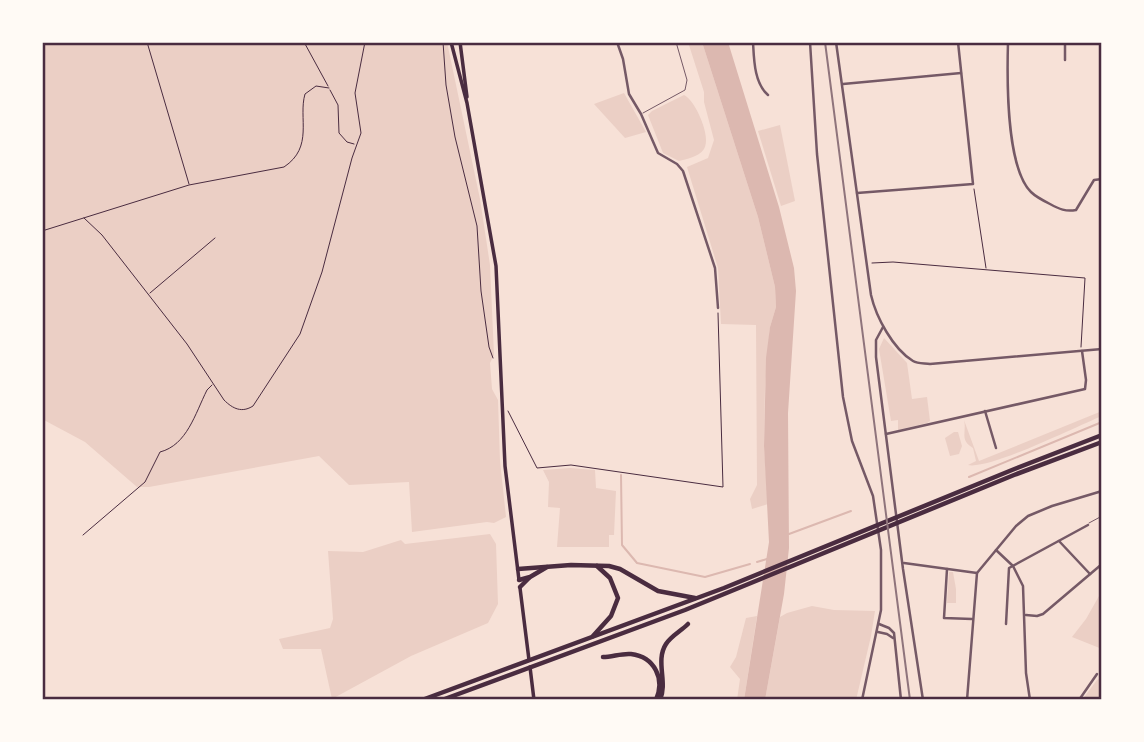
<svg xmlns="http://www.w3.org/2000/svg" width="1144" height="742" font-family="Bitter,serif">
<rect width="100%" height="100%" fill="#f7e1d7"/>
<!-- green -->
<g fill="#ebcfc5">
<path d="M42,42H447L480,199L490,265L494,355L490,363L492,389L498,400L500,461L506,517L494,523L487,522L412,532L409,482L349,485L319,456L149,487H137L85,442L42,419Z"/>
<path d="M688,42H702L758,217L775,287L776,307L770,327L765,387L764,446L768,504L752,509L750,499L757,485L756,325L721,324L718,268L687,167L708,158L714,140L704,102V92Z"/>
<path d="M624,93L646,132L625,138L594,104Z"/>
<path d="M684,95C695,100 712,137 704,149C699,157 686,159 679,161L663,153L648,115L652,111Z"/>
<path d="M780,125L795,201L781,206L758,131Z"/>
<path d="M884,338L907,363L912,399L927,397L930,421L927,423L898,430V420L891,421L879,349Z"/>
<path d="M1102,411V416C1077,426 990,470 968,465L976,461L973,448C959,440 967,432 964,420L979,461Z"/>
<path d="M954,432H958L962,446L959,454L950,456L945,438Z"/>
<path d="M570,468L595,470L596,488L616,491L614,535H609V547H557L560,508L548,507L549,482L543,470Z"/>
<path d="M490,534L496,544L498,604L488,623L411,656L332,699L321,649H283L279,639L330,628L333,619L328,551L363,552L401,540L405,544Z"/>
<path d="M949,572H953L956,589V603H947Z"/>
<path d="M1099,596L1102,598V649L1072,637L1086,619Z"/>
<path d="M812,606L834,610L875,611L871,636L856,700H765L780,617L787,613Z"/>
<path d="M757,616L744,700H737L740,679L730,667L736,657L746,618Z"/>
<path d="M1102,678V700H1082L1097,680Z"/>
</g>
<!-- water -->
<path fill="#dcb8b0" d="M702,42H728L779,207L794,268L796,291L788,413L789,548L784,594L765,700H744L769,542L764,446L766,358L770,327L776,307L775,287L758,217Z"/>
<g fill="none" stroke-linecap="round" stroke-linejoin="round">
<!-- stream -->
<g stroke="#dcb8b0" stroke-width="2">
<path d="M621,475L622,545L637,563L705,577L750,564"/>
<path d="M969,477L1102,422"/>
<path d="M789,534L851,511"/>
<path d="M757,562L767,559"/>
</g>
<!-- path -->
<g stroke="#4a2c40" stroke-width="1">
<path d="M147,42L189,184"/>
<path d="M304,42L328,86"/>
<path d="M443,42L446,85L455,137L477,226L481,291L489,347L493,358"/>
<path d="M330,90L338,105L339,133L347,142L354,144"/>
<path d="M974,189L986,268"/>
<path d="M84,218L102,235L187,344L224,400C233,409 242,413 253,406L300,334L322,272L352,158L361,133L355,93L365,42"/>
<path d="M42,231L189,185L284,167C314,147 298,118 305,94L316,86L329,88"/>
<path d="M872,263L893,262L1085,278L1081,347"/>
<path d="M150,293L215,238"/>
<path d="M508,411L537,468L571,465L723,487L718,313"/>
<path d="M83,535L145,482L160,452C187,445 195,414 207,390L212,385"/>
</g>
<!-- service -->
<g stroke="#755966" stroke-width="1">
<path d="M643,113L685,90L687,80L676,42"/>
<path d="M1089,523L1102,516"/>
</g>
<!-- minor -->
<g stroke="#755966" stroke-width="2.5">
<path d="M617,42L623,59L629,94L641,114L658,153L677,164L683,171L715,268L718,308"/>
<path d="M753,42C754,59 754,83 768,95"/>
<path d="M836,42L871,295C876,317 893,349 913,361C918,364 925,363 930,364L1102,349"/>
<path d="M1008,42C1007,77 1006,167 1031,192C1036,197 1044,201 1050,204C1059,209 1066,212 1076,210L1094,180L1102,179"/>
<path d="M1065,60V42"/>
<path d="M843,84L961,73"/>
<path d="M857,193L973,184L958,42"/>
<path d="M883,327L876,340V357L903,569L923,700"/>
<path d="M985,411L996,448"/>
<path d="M886,434L1085,389L1086,380L1082,351"/>
<path d="M1059,541L1090,574"/>
<path d="M996,550L1013,566L1023,586L1026,673L1030,700"/>
<path d="M904,563L977,573"/>
<path d="M947,569L944,618L972,619"/>
<path d="M1026,615L1037,616L1043,614L1102,564"/>
<path d="M879,624L889,628L894,633L901,700"/>
<path d="M1006,624L1009,568L1088,525"/>
<path d="M878,632L887,634L893,638"/>
<path d="M967,700L977,573L1016,526L1028,516L1052,506L1102,491"/>
<path d="M1079,700L1097,674"/>
</g>
<!-- tertiary -->
<path stroke="#755966" stroke-width="2.5" d="M810,42L817,154L843,397L852,441L873,496L881,550V610L862,700"/>
<!-- primary -->
<g stroke="#4a2c40" stroke-width="3.5">
<path d="M451,42L467,103L496,266L505,466L519,580"/>
<path d="M460,42L467,97"/>
<path d="M520,588L529,660"/>
<path d="M530,667L534,700"/>
</g>
<!-- motorway -->
<g stroke="#4a2c40" stroke-width="4.5">
<path d="M518,569L571,565L609,566L620,569L658,591L695,598"/>
<path d="M519,580L530,577L547,567"/>
<path d="M520,587L529,578"/>
<path d="M593,636L611,616L618,598L610,578L597,566"/>
<path d="M603,657C612,657 622,653 631,654C655,657 665,679 656,700"/>
<path d="M422,700L724,588L1012,470L1102,435"/>
<path d="M442,700L685,610L1014,475L1102,442"/>
<path d="M660,700C668,682 655,661 666,644C671,636 681,631 688,624"/>
</g>
<!-- rail -->
<path stroke="#8f747c" stroke-width="2" d="M825,42L910,700"/>
</g>
<!-- border -->
<rect width="1144" height="742" fill="none" stroke="#fffaf5" stroke-width="88"/>
<rect x="44" y="44" width="1056" height="654" fill="none" stroke="#4a2c40" stroke-width="2.5"/>
</svg>
